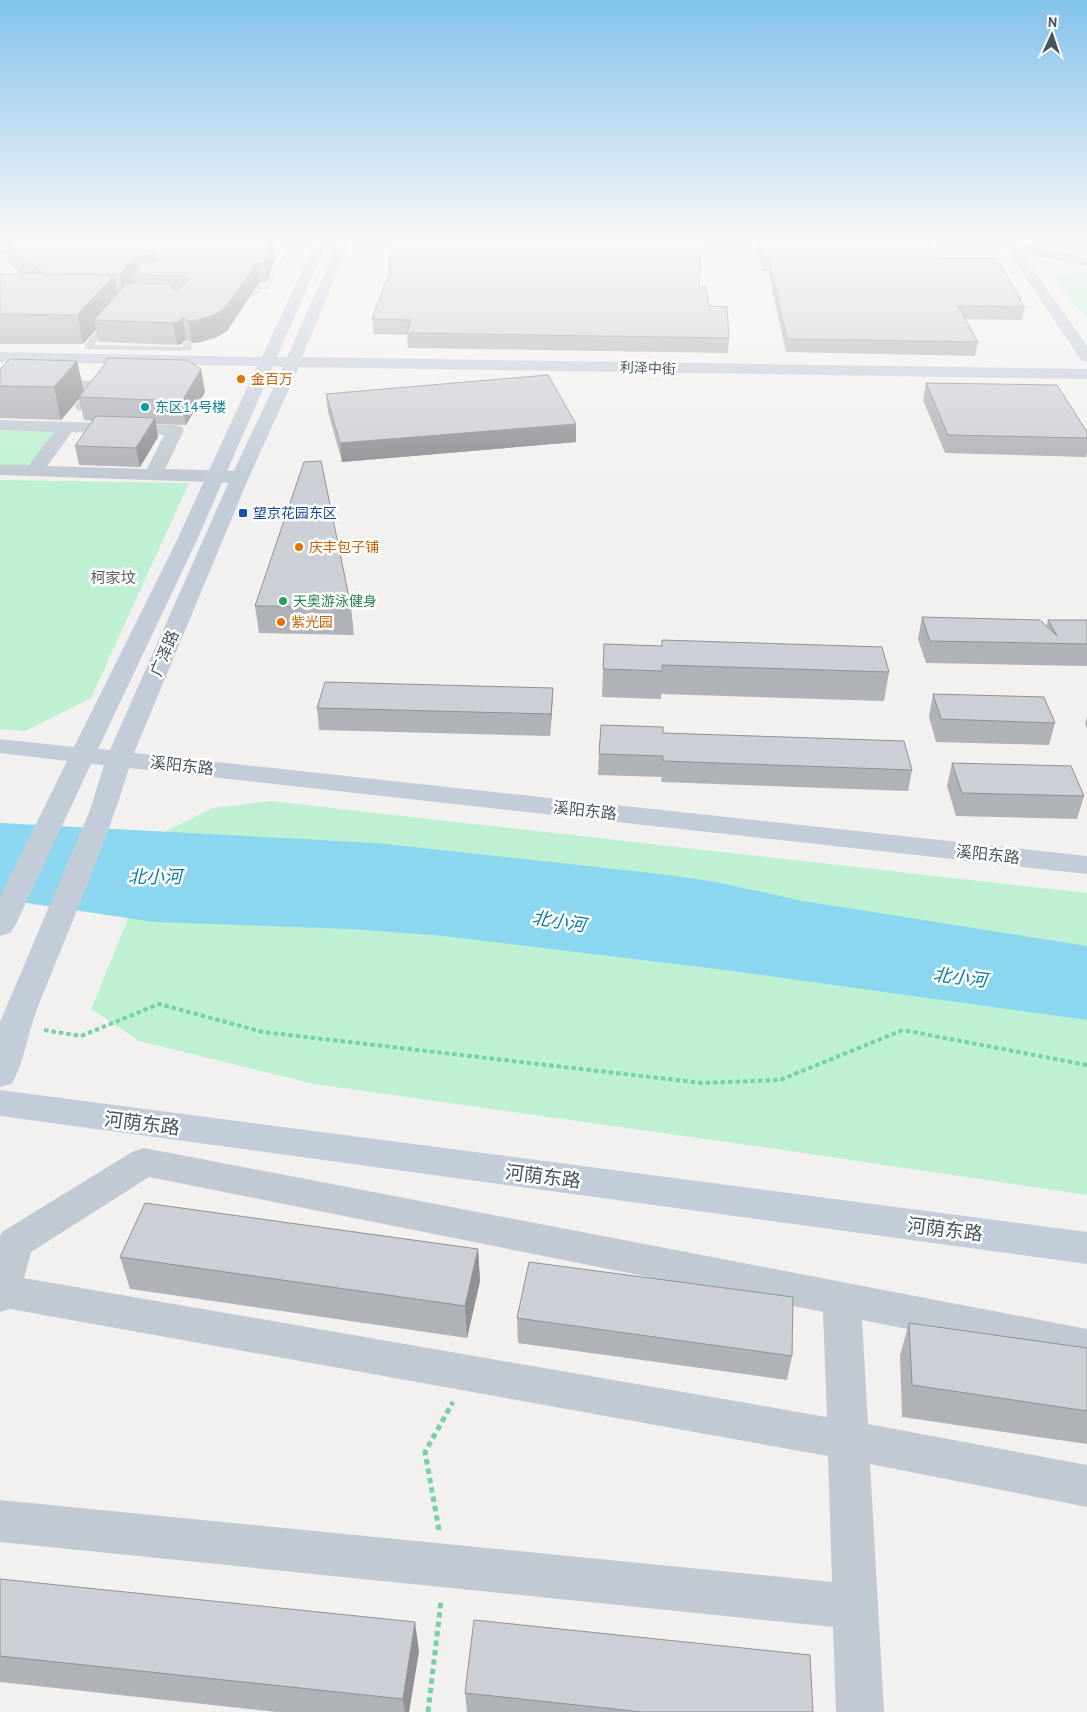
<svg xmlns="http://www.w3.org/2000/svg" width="1087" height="1712" font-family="'PT Sans','Noto Sans SC',sans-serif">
<rect width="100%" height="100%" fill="#f3f0f0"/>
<!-- green -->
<g fill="#bef1d3">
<path d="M1083,272L1087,273V319L1050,276Z"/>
<path d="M0,426L64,428L33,469L0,468Z"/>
<path d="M0,480L189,483L91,698L25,731L0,729Z"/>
<path d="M270,801L1087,893V1195L770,1148L314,1084L139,1041L91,1009L164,832L213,808Z"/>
</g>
<!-- water -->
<path fill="#8ad7ef" d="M0,823L376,843L652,873L711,881L803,901L1087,946V1020L725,970L444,936L351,929L154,922L0,899Z"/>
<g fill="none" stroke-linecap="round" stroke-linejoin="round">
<!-- path-far2 -->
<g stroke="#75d1a6" stroke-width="2" stroke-dasharray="2 1" stroke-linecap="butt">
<path d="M296,238L295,240H302"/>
<path d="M939,238L951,240"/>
<path d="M260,288H268L275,269L289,249"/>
<path d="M249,296L256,293L260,288L258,286"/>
</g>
<!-- path-far1 -->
<path stroke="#75d1a6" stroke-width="4" stroke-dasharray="4.5 3" stroke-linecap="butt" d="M44,1030L81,1036L159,1004L263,1032L702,1083L780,1080L903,1030L1087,1065"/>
<!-- path -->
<g stroke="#75d1a6" stroke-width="5" stroke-dasharray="5.5 4" stroke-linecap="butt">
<path d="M439,1530L425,1452L453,1402"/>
<path d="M428,1712L441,1601"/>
</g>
<!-- lane -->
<g fill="#c1cad2" fill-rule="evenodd">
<path d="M13,247L15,248V250L0,255V251Z"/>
<path d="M106,320L113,322L94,345L184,347L183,344L187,342H190L193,349L189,351L85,349V345Z"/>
</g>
<!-- street -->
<g fill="#c1cad2" fill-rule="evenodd">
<path d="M0,379L100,381L106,383L108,386C101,397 91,413 77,410L75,406L87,391L0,389Z"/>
<path d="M0,420L175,425L181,426L184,430L165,469L240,471L247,473L249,477L247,481L240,483L0,475V465H29L54,432L0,430ZM72,432L164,435L147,469L47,466Z"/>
<path d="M144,1148L1087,1329V1365L862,1320L868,1424L1087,1465V1507L870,1464L884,1712H836L833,1627L0,1542V1500L832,1582L828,1456L10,1309L0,1312V1236L2,1232L132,1152ZM149,1177L823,1312L827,1417L24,1278L31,1252Z"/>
</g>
<!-- secondary -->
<g fill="#c3cdda" fill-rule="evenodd">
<path d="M317,238H329L277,357H287L340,238H352L302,357L1087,369V379L299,367L249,477L134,753L1087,856V874L129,768C105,848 70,926 39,1004C28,1030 25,1060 12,1084L0,1087V1022L90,810L104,765L91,764L15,926L10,933L0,936V897L67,761L0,753V739L74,747L177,540L257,366L0,362V352L262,357ZM273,366L283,367L231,477L110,750L98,749L197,540Z"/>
<path d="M1003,238H1015L1016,245L1087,346V362L1081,360L1079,357L1004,245Z"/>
<path d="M0,1090L1087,1232V1264L0,1116Z"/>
</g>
<!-- primary -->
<path fill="#afbfd0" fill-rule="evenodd" d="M963,238H988L1087,258V266L969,242Z"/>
</g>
<!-- wall -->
<g fill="#afb2b7">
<path d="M0,238L11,244L41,246L74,244L135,245L273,243L275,257L267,283H259L227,331L217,337L201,342L192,343L186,340L181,344L177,345L99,342L96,330L83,344H0V274H22L9,264L5,248L0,249Z"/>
<path d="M754,238H927L938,258L1021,298V301L1025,307L1022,320L966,319L978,342L975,356L786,352L768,271H763Z"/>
<path d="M388,262L699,287L709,306L729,338L728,353L408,348L407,335L374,334L372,319L389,274Z"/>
<path d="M77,361L84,391L205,392L186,425L156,424L158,437L140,467L79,465L75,446L93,421L84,420L79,399L61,420L0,418V369Z"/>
<path d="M926,383L1087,432V452L1086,457L945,453L923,400Z"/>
<path d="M326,394L576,424V442L342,462L328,412Z"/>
<path d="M255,606L351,607L354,635L259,633Z"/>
<path d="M922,617L1047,626L1048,620H1087V666L926,663L918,639Z"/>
<path d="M604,644L889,672L884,701L661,694V699L602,697Z"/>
<path d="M553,688L552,710L550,736L319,730L317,708Z"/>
<path d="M933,694L1055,723L1049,745L936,742L929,717Z"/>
<path d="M1087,716V728L1085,724Z"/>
<path d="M663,733L912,770L908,791L661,782L662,777L598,775L599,754Z"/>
<path d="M952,763L1084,796L1077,819L956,816L947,786Z"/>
<path d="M478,1249L480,1281L467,1338L130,1289L120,1257Z"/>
<path d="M517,1318L792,1356L787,1380L518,1343Z"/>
<path d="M909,1323L1087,1348V1444L902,1417L900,1355Z"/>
<path d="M0,1579L419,1651L409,1712H276L0,1682Z"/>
<path d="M465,1693L813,1712H467Z"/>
</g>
<!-- shaded-wall -->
<g fill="#8f9195">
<path d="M0,238H14L10,246L5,244V248L0,249Z"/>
<path d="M258,238H278L273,243L275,257L267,283L265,263Z"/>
<path d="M155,254L158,274L132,275L134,284L123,296L119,275L137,256Z"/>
<path d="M257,263L259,283L227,331L217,337L201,342L192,343L189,321Z"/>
<path d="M114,275L119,304L94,320L96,330L83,344L77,315Z"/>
<path d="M183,318L186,340L181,344L177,345L173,323Z"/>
<path d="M77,361L84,393L79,397V399L61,420L54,387Z"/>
<path d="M201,369L205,392L186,425L182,401Z"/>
<path d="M155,418L158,437L140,467L136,448Z"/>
<path d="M576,424V442L342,462L340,443Z"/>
<path d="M553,688L552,710L550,736L551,714Z"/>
<path d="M478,1249L480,1281L467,1338L465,1306Z"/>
<path d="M415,1622L419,1651L409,1712H405L403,1699Z"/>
</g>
<!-- building -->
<g fill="#cccfd5" stroke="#8f9195">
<path d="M141,238H272L265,263H257L224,309L214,315L197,320L189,321L183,318L178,322L173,323L94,320L127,283L172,284V288L177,290L187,282V279L182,276L132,275L143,262H154L158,259V257L155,254L137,256L119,275L44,274L5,244L41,246L45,243L74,244L76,242L135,245Z"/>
<path d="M399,238H702L699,287H706L709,306L727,307L729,338L407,333L411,320L372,319L393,262H388Z"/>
<path d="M758,238H927L938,258H996L1021,298H1018L1025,307L958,306L978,342L787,339L769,259H764Z"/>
<path d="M0,274L114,275L77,315L0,314Z"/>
<path d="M107,358L187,360L201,369L182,401L79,397L105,364Z"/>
<path d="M10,359L77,361L54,387L0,386V369Z"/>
<path d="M548,375L576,424L340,443L326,394Z"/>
<path d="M926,383L1057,385L1087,432V438L948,435Z"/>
<path d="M96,416L155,418L136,448L75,446Z"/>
<path d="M321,461L351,607L255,606L304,462Z"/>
<path d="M922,617L1040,620L1057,636L1048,620H1087V644L930,641Z"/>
<path d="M662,640L882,647L889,672L662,665V671L603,669L604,644L662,646Z"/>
<path d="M325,682L553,688L551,714L317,708Z"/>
<path d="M933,694L1044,697L1055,723L941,719Z"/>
<path d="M601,725L663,727V733L904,741L912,770L663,761V756L599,754Z"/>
<path d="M952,763L1071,766L1084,796L962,793Z"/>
<path d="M145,1203L478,1249L465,1306L120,1257Z"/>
<path d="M529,1262L793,1297L792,1356L517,1318Z"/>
<path d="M909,1323L1087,1348V1411L912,1385Z"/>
<path d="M0,1579L415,1622L403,1699L0,1656Z"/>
<path d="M474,1620L810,1655L813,1712H642L465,1693Z"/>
</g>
<!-- sky -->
<linearGradient id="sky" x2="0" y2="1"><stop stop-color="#82c2eb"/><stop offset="0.5" stop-color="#faf8f8"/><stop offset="1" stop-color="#faf8f8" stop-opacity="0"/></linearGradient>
<rect width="1087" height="478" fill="url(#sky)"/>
<!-- markers -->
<g fill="#e8710a" stroke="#fff" stroke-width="2">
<circle cx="241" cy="379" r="5"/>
<circle cx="299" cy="547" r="5"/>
<circle cx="281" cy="622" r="5"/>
</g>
<circle fill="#0f9aa8" stroke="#fff" stroke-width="2" cx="145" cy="407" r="5"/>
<rect fill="#1a4fb4" stroke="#fff" stroke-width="2" x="238" y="508" width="10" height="10" rx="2.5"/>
<circle fill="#2e9e5b" stroke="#fff" stroke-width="2" cx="283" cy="601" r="5"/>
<g text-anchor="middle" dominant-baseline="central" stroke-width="5" stroke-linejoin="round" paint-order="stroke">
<!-- far-street labels -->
<g font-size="14" fill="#47535f" stroke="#fff">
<text transform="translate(648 368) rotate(2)">利泽中街</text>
</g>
<!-- far-food labels -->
<g font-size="14" fill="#c56008" stroke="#fff" text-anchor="start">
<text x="251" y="379">金百万</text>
<text x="309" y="547">庆丰包子铺</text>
<text x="291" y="622">紫光园</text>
</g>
<!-- far-culture labels -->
<g font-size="14" fill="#0d838f" stroke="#fff" text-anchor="start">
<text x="155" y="407">东区14号楼</text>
</g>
<!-- far-transit labels -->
<g font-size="14" fill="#164399" stroke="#fff" text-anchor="start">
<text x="253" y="513">望京花园东区</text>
</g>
<!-- far-leisure labels -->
<g font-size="14" fill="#27864d" stroke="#fff" text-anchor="start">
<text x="293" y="601">天奥游泳健身</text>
</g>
<!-- far-neighbourhood labels -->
<g font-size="15" fill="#5d6066" stroke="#fff">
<text x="113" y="577">柯家坟</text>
</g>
<!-- street labels -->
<g font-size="16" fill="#47535f" stroke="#fff">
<text transform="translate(164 653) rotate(-67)">广泽路</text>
<text transform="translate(182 765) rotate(6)">溪阳东路</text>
<text transform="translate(585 810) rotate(6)">溪阳东路</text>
<text transform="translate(988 854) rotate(6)">溪阳东路</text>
</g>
<!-- water labels -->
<g font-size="18" font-style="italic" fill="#087da2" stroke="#fff">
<text x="155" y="876">北小河</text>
<text transform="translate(559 921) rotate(9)">北小河</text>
<text transform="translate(960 977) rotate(7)">北小河</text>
</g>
<!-- near-street labels -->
<g font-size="19" fill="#47535f" stroke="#fff">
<text transform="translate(142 1123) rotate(7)">河荫东路</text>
<text transform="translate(543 1176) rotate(7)">河荫东路</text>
<text transform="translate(945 1229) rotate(7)">河荫东路</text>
</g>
</g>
<!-- north arrow -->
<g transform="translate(1052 35) rotate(3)" stroke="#ffffff" stroke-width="4" paint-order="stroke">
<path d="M0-4L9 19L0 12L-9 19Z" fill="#47535f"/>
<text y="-8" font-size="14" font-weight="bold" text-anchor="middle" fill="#47535f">N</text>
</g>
</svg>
